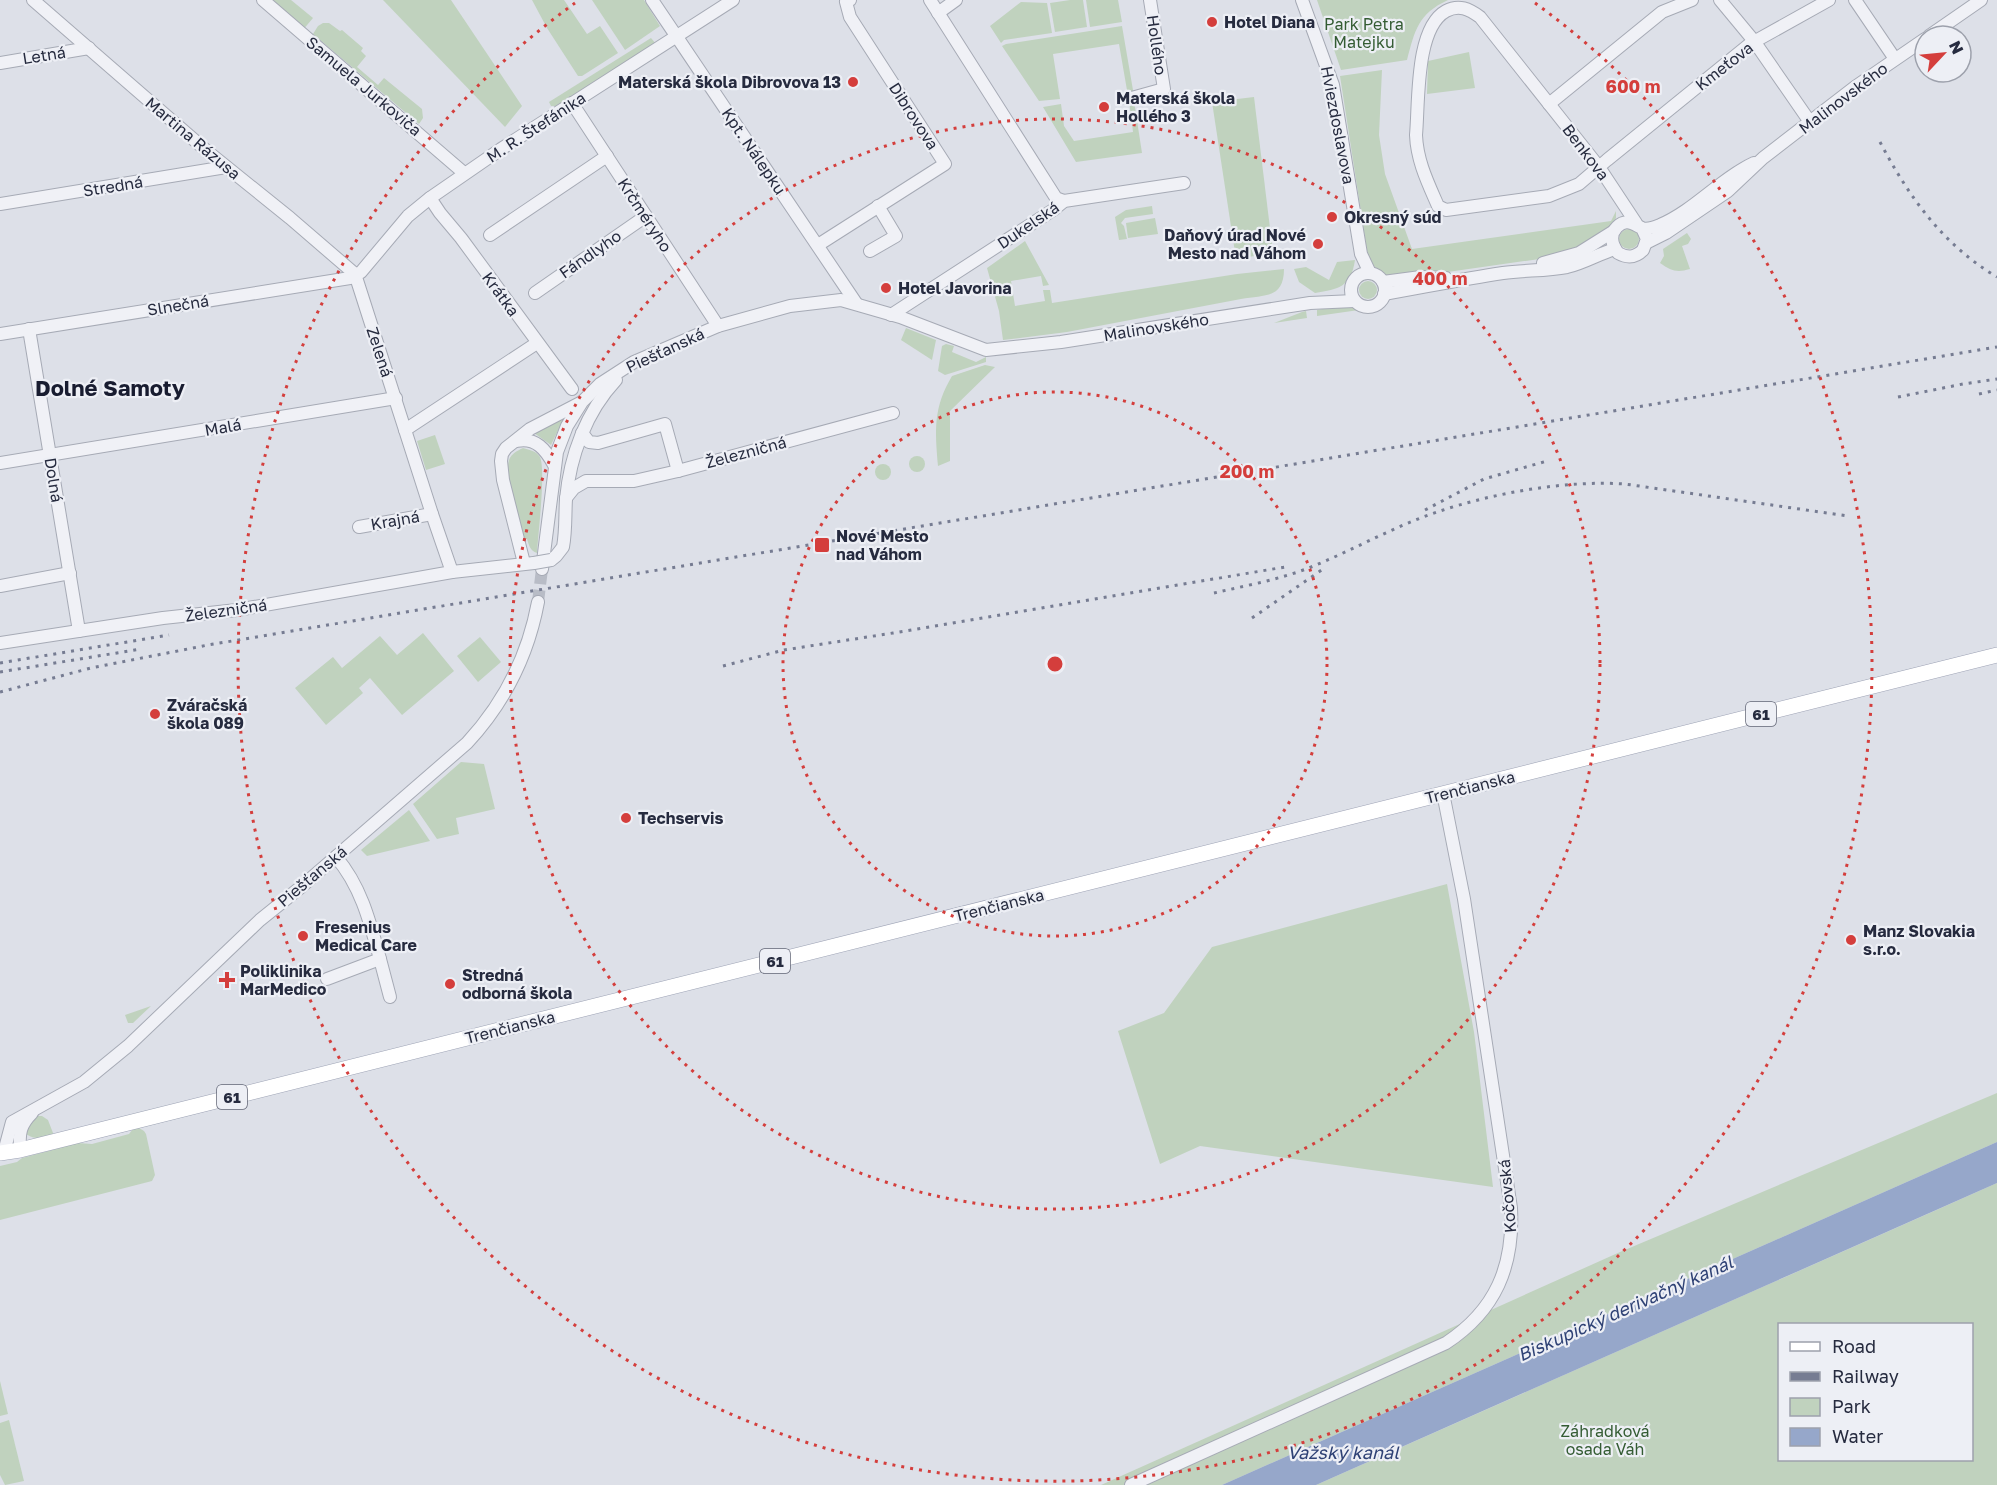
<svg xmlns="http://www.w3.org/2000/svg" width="1997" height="1485" font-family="'Golos Text',sans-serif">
<rect width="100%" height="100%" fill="#dde0e8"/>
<!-- green -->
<g fill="#c0d2be" fill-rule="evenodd">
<path d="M266,0H291L313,18L302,31Z"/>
<path d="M383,0H451L522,106L505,127Z"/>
<path d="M532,0H564L587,34L600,26L618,53L582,76H578L547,28Z"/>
<path d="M592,0H644L660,26L625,50Z"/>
<path d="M1070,0H1083L1087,27L1055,32L1050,3Z"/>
<path d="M1086,0H1118L1122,22L1090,27Z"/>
<path d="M1317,0H1448C1418,14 1415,30 1407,60L1341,70Z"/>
<path d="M1021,2L1047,3L1052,33L1004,40L1001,43L990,26Z"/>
<path d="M323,23H329L340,31L342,30L363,48L361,51L366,56L357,67L378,85L384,78L422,109L423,118L419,124L313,34L318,26Z"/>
<path d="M1122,26L1134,96H1128L1119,44L1053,54L1060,99L1039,101L1002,46L1006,44Z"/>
<path d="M651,38L656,44L556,106H551L549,102Z"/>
<path d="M1469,52L1475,88L1427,94L1428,61Z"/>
<path d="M1382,70L1379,135L1385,174L1412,249L1611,221L1616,211V218L1611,227L1574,254L1392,280C1381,274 1374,268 1368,257L1340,76Z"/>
<path d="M1254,97L1273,253L1236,259L1212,102Z"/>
<path d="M1129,101H1134L1142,153L1076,162L1043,107L1061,104L1064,126L1074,141L1133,132Z"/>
<path d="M1152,206L1153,214L1125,218L1121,223L1124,226L1127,239L1119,240L1115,217L1126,210Z"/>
<path d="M1155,218L1158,234L1128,238L1126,223Z"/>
<circle cx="1629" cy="239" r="10"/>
<path d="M1687,233L1691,239L1688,244L1682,246L1690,269C1677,273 1671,271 1660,263L1664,256L1663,249Z"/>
<path d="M1025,241L1049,285L1043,286L1041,276L1011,281L1015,306L1045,301L1043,290H1050L1052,303L1237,274L1284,269C1284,299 1264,295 1241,299L1067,332L1003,340L999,311L987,268Z"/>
<path d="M1355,260C1351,287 1339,289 1315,293L1299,282L1294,269L1306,267L1329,280L1337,262Z"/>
<circle cx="1368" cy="290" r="9"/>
<path d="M1344,305L1353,306L1359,310L1317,316V310Z"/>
<path d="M1306,311L1307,318L1274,323L1302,312Z"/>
<path d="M906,328L936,340L932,360L901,340Z"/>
<path d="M946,344L954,346L952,352L976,362L986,357V362L945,375L938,371L942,346Z"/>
<path d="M985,365L995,367L950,411V461L938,466C935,430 933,408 952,376Z"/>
<path d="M565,416L551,445L534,433Z"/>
<path d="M435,435L445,464L426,470L417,441Z"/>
<path d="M523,448C530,450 536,451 540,457C546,470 538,535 537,553C530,551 529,545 527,539H524C519,522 504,475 509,460C512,453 517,451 523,448Z"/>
<circle cx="917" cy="464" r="8"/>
<circle cx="883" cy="472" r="8"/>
<path d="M423,633L454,671L402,715L370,678L359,688L363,693L326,725L295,688L333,657L342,668L380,636L397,655Z"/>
<path d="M480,637L501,662L478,682L457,656Z"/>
<path d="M461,762L484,764L495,809L456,818L459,834L437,839L413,804Z"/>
<path d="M409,810L430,841L367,856L361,850Z"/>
<path d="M1447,884L1474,1032L1493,1187L1200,1146L1160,1164L1118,1031L1164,1013L1212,947Z"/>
<path d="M151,1006L133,1023H128L125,1015Z"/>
<path d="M1997,1093V1142L1222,1485H1101L1620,1252Z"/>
<path d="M37,1116H42L48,1120L53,1133L52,1136C41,1139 31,1140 23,1131L28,1122Z"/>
<path d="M139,1128L144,1131L146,1134L155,1175L152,1181L0,1220V1166L17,1162L22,1158L78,1143L92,1144L129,1134L133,1129Z"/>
<path d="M1997,1183V1485H1316L1932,1212ZM1780,1324H1972V1460H1780Z"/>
<path d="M0,1381L8,1414L0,1416Z"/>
<path d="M9,1420L24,1481L5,1485L0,1475V1423Z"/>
</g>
<!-- water -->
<path fill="#96a7ca" d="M1997,1142V1183L1316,1485H1222Z"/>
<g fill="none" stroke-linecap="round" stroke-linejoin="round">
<!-- minor-tunnel -->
<path stroke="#b8bcc6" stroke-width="12" stroke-dasharray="12 6" stroke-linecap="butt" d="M538,602L542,569"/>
<defs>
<g id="minor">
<path d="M33,0L208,152L290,218L355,274"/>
<path d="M263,0L464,173"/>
<path d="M652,0L856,303"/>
<path d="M930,0L1056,198L1064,201"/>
<path d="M1302,0L1333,85L1361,254L1370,273"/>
<path d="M1720,0L1754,41L1810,122"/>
<path d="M1855,0L1895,59"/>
<path d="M938,13L956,0"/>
<path d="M1929,36L1981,0"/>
<path d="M0,63L89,48"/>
<path d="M1128,99L1164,89L1150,0"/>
<path d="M572,103L718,326"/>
<path d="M1549,104L1662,12L1692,0"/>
<path d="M430,198L440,213L461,238L572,389"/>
<path d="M0,204L226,167"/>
<path d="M1636,223L1599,167L1480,17C1469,9 1459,4 1446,11C1415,28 1419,103 1416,135C1417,161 1428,183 1438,206L1446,210L1549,196L1579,184L1607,160L1750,44L1829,0"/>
<path d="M1642,228L1647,239L1643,250C1635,258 1627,258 1618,253C1612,245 1609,235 1617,227C1626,218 1633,224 1642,228C1647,230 1655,227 1660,225C1695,210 1720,179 1754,163"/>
<path d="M490,235L607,156"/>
<path d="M1646,243L1666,233L1728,191L1763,158L1855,87L1925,39"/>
<path d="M818,245L945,164L850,17L846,2L850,0"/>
<path d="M870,251L896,236L878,206"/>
<path d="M1543,263L1579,253L1614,231"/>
<circle cx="1368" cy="290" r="17"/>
<path d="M355,274L432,514L452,572"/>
<path d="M1383,282L1421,277L1446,278"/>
<path d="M535,293L646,216"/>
<path d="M1384,294C1424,287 1463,279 1503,273C1524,270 1546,271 1567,267C1584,263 1598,254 1615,249"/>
<path d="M891,315L1053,210L1064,201L1184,183"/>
<path d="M29,329L79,631"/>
<path d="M0,334L350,278L361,272L408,216L430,198L501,149L733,0"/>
<path d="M405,430L537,343"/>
<path d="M582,433L589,442L598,443L665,424L678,471"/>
<path d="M517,441C536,437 546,450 554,465"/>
<path d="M0,463L396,398"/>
<path d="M566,498L574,488L586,481H634L678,471L893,413"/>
<path d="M359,527L432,514"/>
<path d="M551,560L556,556L563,547C566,531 565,515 566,499C570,456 586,412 616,380"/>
<path d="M524,563L503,480L501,461L502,454L506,448L530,429L580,403"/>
<path d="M542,569L557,452L567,426L582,402L600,384L634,362L718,326L790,306L841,300L900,317L986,350L1061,342L1310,303L1354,301"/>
<path d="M0,586L70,573"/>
<path d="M0,643L163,618L237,610L452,572L534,563"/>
<path d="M380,959L390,997"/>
<path d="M327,979L380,959C370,922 361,886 336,857"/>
<path d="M20,1150C19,1133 20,1125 32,1113"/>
<path d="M4,1152L12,1122L84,1082L128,1046L260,920L301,887L467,743C505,702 528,656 538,602"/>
<path d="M1131,1485L1446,1343C1496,1310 1514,1266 1511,1208L1464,899L1443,793"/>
</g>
<path id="major" d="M0,1153L20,1150L1997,655"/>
</defs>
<!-- minor casing -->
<use href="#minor" stroke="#a6aab5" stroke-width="14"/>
<!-- major casing -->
<use href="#major" stroke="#9ca2b4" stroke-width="16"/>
<!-- minor -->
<use href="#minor" stroke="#f0f1f6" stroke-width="12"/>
<!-- major -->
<use href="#major" stroke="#fff" stroke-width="15"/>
<!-- rail -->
<g stroke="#767c92" stroke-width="3" stroke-dasharray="3 6" stroke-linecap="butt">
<path d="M1880,142C1909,197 1943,245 1997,277"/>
<path d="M1979,394L1997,390"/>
<path d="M1898,397L1963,384L1997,379"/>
<path d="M1425,510L1484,479L1547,461"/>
<path d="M1214,593C1244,586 1277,580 1306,569C1350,552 1392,527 1437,512C1493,493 1566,480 1625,484L1848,516"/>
<path d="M1252,618L1326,567"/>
<path d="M0,663L169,635"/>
<path d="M723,666L784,650L893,633L1285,567"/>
<path d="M0,672L141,649"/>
<path d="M0,692L91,668L208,645L1997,347"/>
</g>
<defs>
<path id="minor-bridge" d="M534,563L551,560"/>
</defs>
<!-- minor-bridge casing -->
<use href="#minor-bridge" stroke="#a6aab5" stroke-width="14" stroke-linecap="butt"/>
<!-- minor-bridge -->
<use href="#minor-bridge" stroke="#f0f1f6" stroke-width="12"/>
</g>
<!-- distance rings -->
<g fill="none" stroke="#d43e3c" stroke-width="3" stroke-dasharray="3 6">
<circle cx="1055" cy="664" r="272"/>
<circle cx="1055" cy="664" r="545"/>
<path d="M1535 3A817 817 0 1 1 575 3"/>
</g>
<!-- markers -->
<g fill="#d43e3c" stroke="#edeff5" stroke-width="2">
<circle cx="1212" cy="22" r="6"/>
<circle cx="853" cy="82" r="6"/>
<circle cx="1104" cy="107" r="6"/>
<circle cx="1332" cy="217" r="6"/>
<circle cx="1318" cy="244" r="6"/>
<circle cx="886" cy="288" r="6"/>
<rect x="814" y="537" width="16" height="16" rx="3"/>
<circle cx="155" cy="714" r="6"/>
<circle cx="626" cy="818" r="6"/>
<circle cx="303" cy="936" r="6"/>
<circle cx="1851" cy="940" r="6"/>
<path d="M224 971h6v6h6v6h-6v6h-6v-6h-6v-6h6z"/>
<circle cx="450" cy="984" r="6"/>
</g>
<g text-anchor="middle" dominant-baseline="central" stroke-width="4.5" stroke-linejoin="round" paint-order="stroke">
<!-- shield labels -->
<g fill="#edeff5" stroke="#626676" stroke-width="1.5">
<rect x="1746" y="702" width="30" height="24" rx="4.5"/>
<rect x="760" y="949" width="30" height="24" rx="4.5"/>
<rect x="217" y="1085" width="30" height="24" rx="4.5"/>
</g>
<g font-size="15" font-weight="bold" fill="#262b3f">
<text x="1761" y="714">61</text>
<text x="775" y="961">61</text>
<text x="232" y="1097">61</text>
</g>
<!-- poi labels -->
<g font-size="16" font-weight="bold" fill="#262b3f" stroke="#edeff5" text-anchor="start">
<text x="1224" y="22">Hotel Diana</text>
<text x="841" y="82" text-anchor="end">Materská škola Dibrovova 13</text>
<text x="1116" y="98">Materská škola<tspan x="1116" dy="18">Hollého 3</tspan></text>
<text x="1344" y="217">Okresný súd</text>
<text x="1306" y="235" text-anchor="end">Daňový úrad Nové<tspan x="1306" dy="18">Mesto nad Váhom</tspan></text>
<text x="898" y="288">Hotel Javorina</text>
<text x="836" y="536">Nové Mesto<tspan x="836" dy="18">nad Váhom</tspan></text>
<text x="167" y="705">Zváračská<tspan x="167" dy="18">škola 089</tspan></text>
<text x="638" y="818">Techservis</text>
<text x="315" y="927">Fresenius<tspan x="315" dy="18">Medical Care</tspan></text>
<text x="1863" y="931">Manz Slovakia<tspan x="1863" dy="18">s.r.o.</tspan></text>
<text x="240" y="971">Poliklinika<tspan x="240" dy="18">MarMedico</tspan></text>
<text x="462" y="975">Stredná<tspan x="462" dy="18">odborná škola</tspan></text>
</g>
<!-- park labels -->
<g font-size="16" fill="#345c33" stroke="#edeff5">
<text x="1364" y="24">Park Petra<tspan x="1364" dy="18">Matejku</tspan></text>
<text x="1605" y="1431">Záhradková<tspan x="1605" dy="18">osada Váh</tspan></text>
</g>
<!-- street labels -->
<g font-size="16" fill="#262b3f" stroke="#edeff5">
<text transform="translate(1157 45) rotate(82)">Hollého</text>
<text transform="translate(44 55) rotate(-9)">Letná</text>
<text transform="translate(1724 66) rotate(-38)">Kmeťova</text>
<text transform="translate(364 86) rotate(40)">Samuela Jurkoviča</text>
<text transform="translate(1843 98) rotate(-37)">Malinovského</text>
<text transform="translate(914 116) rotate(57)">Dibrovova</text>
<text transform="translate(1338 125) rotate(79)">Hviezdoslavova</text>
<text transform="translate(536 127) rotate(-33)">M. R. Štefánika</text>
<text transform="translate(193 138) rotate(40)">Martina Rázusa</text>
<text transform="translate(754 151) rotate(56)">Kpt. Nálepku</text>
<text transform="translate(1586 152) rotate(53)">Benkova</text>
<text transform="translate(113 186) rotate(-9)">Stredná</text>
<text transform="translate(645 215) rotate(57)">Krčméryho</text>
<text transform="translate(1028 225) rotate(-34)">Dukelská</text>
<text transform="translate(590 254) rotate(-35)">Fándlyho</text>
<text transform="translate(501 294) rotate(54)">Krátka</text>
<text transform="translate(178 305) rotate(-9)">Slnečná</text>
<text transform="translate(1156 327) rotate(-9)">Malinovského</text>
<text transform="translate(665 350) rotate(-25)">Piešťanská</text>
<text transform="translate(380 352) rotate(72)">Zelená</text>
<text transform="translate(223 427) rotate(-10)">Malá</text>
<text transform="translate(746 452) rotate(-15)">Železničná</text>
<text transform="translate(54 480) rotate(81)">Dolná</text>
<text transform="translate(395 520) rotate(-10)">Krajná</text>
<text transform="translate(226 610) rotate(-8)">Železničná</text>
<text transform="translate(1470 787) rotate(-14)">Trenčianska</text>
<text transform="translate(312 876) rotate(-40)">Piešťanská</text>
<text transform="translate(999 905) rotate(-14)">Trenčianska</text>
<text transform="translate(510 1027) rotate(-14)">Trenčianska</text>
<text transform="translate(1507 1196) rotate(-95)">Kočovská</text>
</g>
<!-- water labels -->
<g font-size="18" font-style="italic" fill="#2f4275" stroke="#edeff5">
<text transform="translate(1625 1308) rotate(-24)">Biskupický derivačný kanál</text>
<text x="1343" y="1452">Važský kanál</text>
</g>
<!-- district labels -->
<g font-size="22" font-weight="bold" fill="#181c30" stroke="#edeff5">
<text x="110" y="387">Dolné Samoty</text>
</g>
</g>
<circle cx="1055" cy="664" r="9" fill="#d43e3c" stroke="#edeff5" stroke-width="3"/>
<g font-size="18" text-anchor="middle" font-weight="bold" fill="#d43e3c" stroke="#edeff5" stroke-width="4.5" stroke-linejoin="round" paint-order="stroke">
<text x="1633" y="93">600 m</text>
<text x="1440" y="285">400 m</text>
<text x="1247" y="478">200 m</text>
</g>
<!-- legend -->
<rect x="1778" y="1323" width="195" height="138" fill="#edeff5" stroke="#9da1ac" stroke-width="1.5"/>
<rect x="1790" y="1342" width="30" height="9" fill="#ffffff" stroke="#9da1ac" stroke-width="1.5"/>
<text x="1832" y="1353" font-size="18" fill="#262b3f">Road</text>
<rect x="1790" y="1372" width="30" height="9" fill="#767c92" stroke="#9da1ac" stroke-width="1.5"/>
<text x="1832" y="1383" font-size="18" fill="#262b3f">Railway</text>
<rect x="1790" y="1398" width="30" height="18" fill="#c0d2be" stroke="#9da1ac" stroke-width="1.5"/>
<text x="1832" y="1413" font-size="18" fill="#262b3f">Park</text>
<rect x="1790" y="1428" width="30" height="18" fill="#96a7ca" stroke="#9da1ac" stroke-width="1.5"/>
<text x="1832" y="1443" font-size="18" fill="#262b3f">Water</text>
<!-- north arrow -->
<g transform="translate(1943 54) rotate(64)"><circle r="28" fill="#edeff5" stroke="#9da1ac" stroke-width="1.5"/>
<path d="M0-4.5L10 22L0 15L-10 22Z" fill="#d43e3c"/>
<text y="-9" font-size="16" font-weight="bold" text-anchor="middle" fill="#262b3f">N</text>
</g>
</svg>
